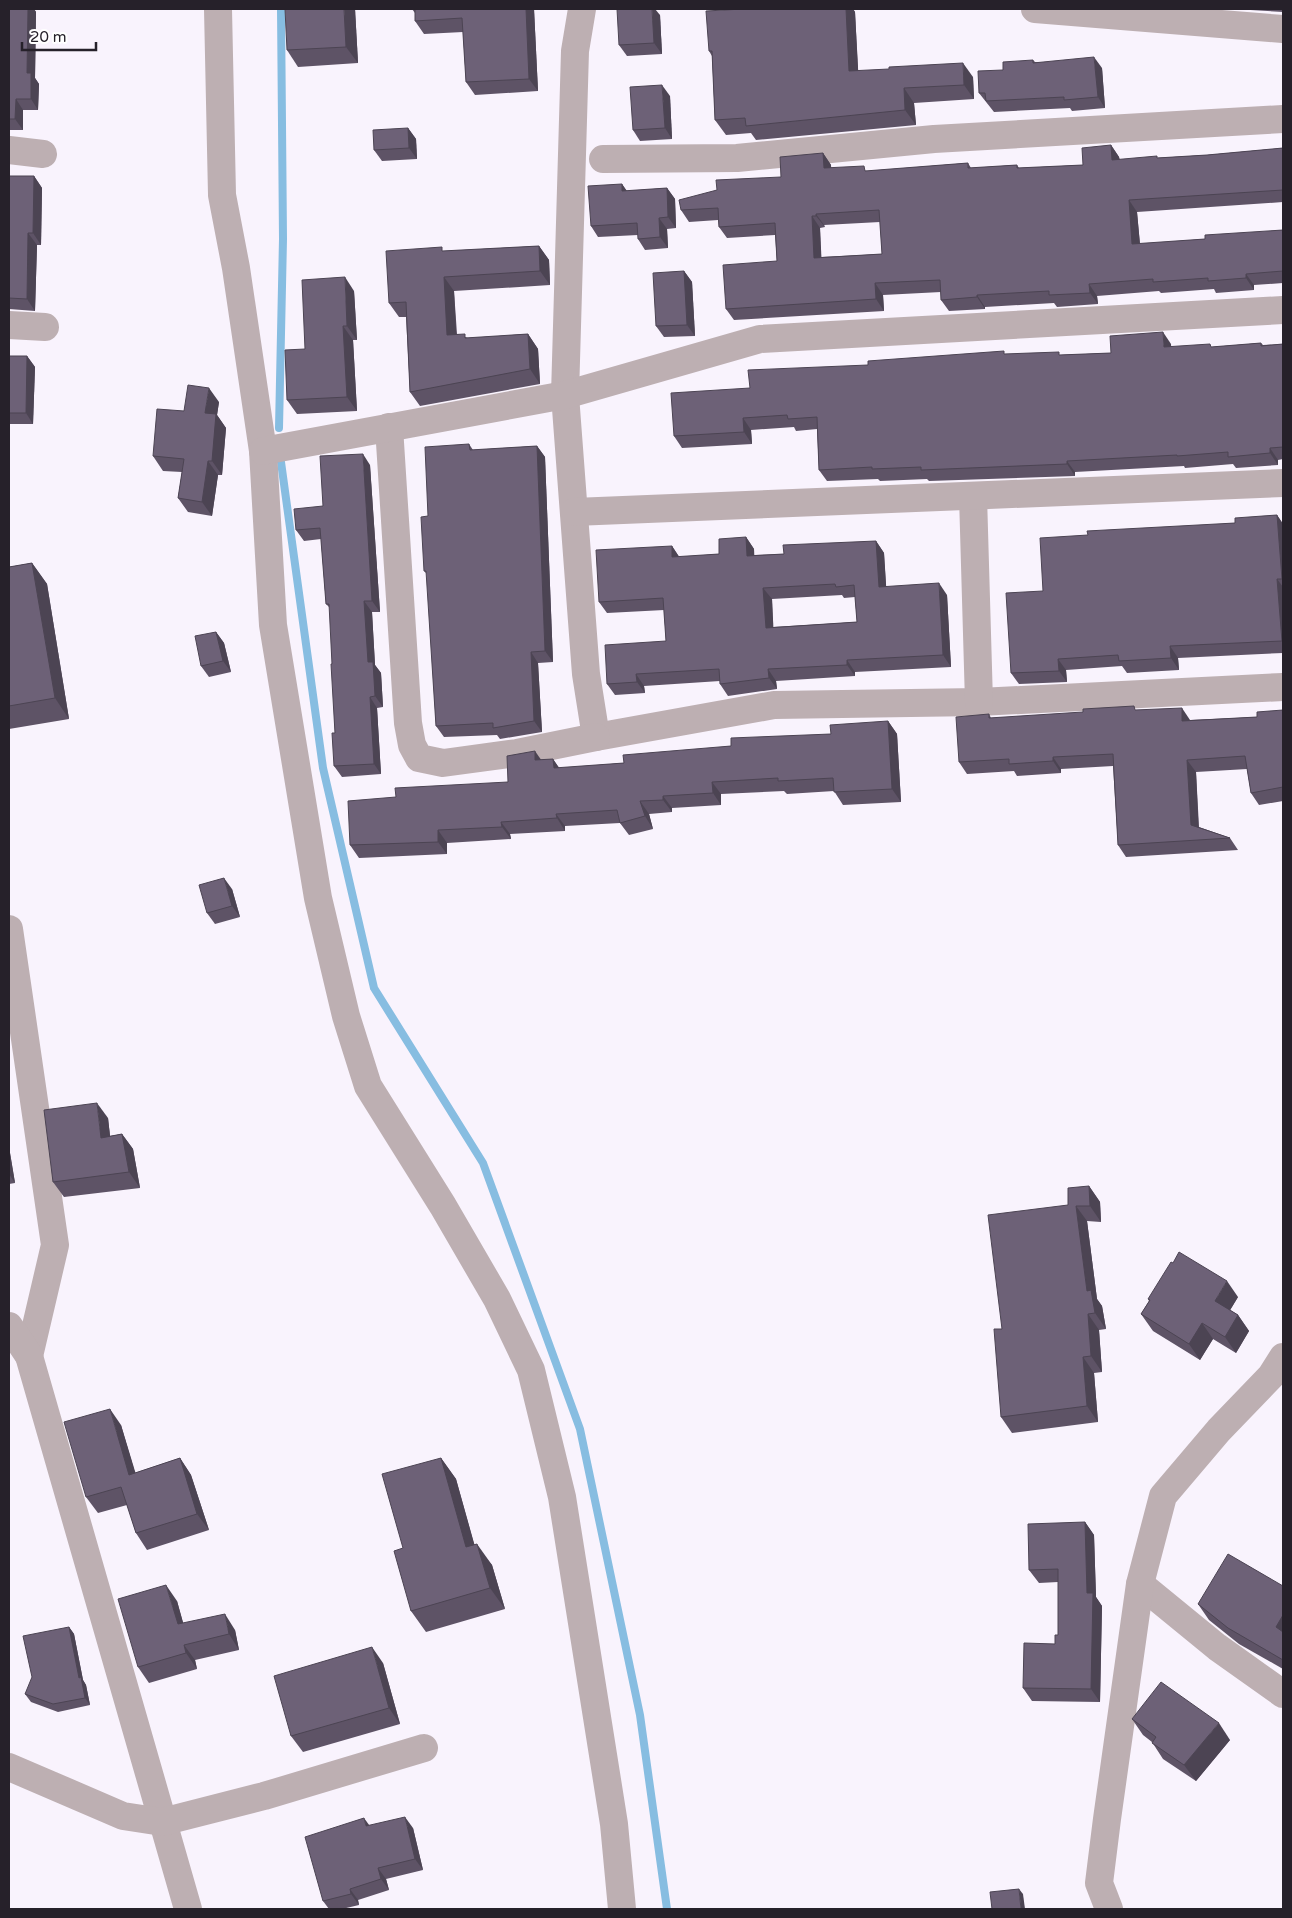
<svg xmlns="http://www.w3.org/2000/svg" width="1292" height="1918" font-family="'Varela Round',sans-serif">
<rect width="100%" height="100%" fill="#f9f3fd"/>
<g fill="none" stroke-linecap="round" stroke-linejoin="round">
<!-- stream -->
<g stroke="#87bde1" stroke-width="8">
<path d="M279,428L283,239L281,9"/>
<path d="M281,462L323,768L374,988L483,1163L580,1429L640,1715L667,1909"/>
</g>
<!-- minor -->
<g stroke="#bdafb2" stroke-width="28">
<path d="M218,9L222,195L236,268L263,451L273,625L318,898L346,1016L368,1086L443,1206L497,1299L531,1370L562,1497L614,1824L622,1909"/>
<path d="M582,9L575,51L565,395L586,674L596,737L774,705L979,702L1283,687"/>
<path d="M1035,9L1283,29"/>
<path d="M9,150L43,154"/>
<path d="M603,159L737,158L934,139L1283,119"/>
<path d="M9,325L45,327"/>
<path d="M389,427L408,723L412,745L419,758L443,763L517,753L596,737"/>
<path d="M263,451L565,395L760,339L1283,310"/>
<path d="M973,496L979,702"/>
<path d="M574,512L1283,483"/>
<path d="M9,929L55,1245L29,1356"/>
<path d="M9,1326L29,1356L188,1909"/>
<path d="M1140,1584L1217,1647L1283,1694"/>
<path d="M9,1767L123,1816L162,1822L264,1796L424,1748"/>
<path d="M1109,1909L1099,1883L1107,1819L1140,1584L1163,1496L1219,1430L1271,1376L1283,1357"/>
</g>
</g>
<!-- wall -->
<g fill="#5e5366" fill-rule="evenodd">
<path d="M9,9H34L36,12L35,78L39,84L38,110H23V130H9Z"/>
<path d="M355,9L358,63L298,67L287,50Z"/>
<path d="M412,9H534L538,91L475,95L466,82L463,32L424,34L415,21V13Z"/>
<path d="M743,9H853L855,12L858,71L973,77L974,99L914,103L916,125L756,140L751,133L726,135L715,120L712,56L709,51Z"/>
<path d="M1233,9H1283V12Z"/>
<path d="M660,15L662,54L627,56L619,45Z"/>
<path d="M1033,60L1035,62L1102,68L1105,108L1072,111L1070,108L994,112L979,93L1003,70Z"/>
<path d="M670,96L672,139L640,141L633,130Z"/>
<path d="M408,128L416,139L417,159L382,161L374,150Z"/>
<path d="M1111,145L1119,157L1120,160L1207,155L1283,148V202L1137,212L1140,244L1205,239L1283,230V283L1254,285V290L1216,293L1214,289L1161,293L1159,291L1097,296L1098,304L1057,307L1054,303L985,307V309L949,311L941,300V292L883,295L884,311L734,320L726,309L777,261L775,235L727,238L719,227L718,220L689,222L681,210L781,177L823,153L831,165V168L868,171L968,163L971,168L1017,165L1019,168L1083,165ZM880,222L882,254L821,257L820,228L825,227L824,225Z"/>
<path d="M9,176H34L42,188L41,245H37L35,311L9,309Z"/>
<path d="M622,184L627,191L667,188L675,199L676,228L667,229L668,248L645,250L638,239V235L598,237L591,226Z"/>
<path d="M539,246L549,260L550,285L454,291L457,334L468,338L528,334L538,349L540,384L420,406L410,392L406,317H399L389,303L445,251Z"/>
<path d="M684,271L692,282L695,336L664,337L656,326Z"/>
<path d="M354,291L357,340H353L357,411L297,414L287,400L305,349Z"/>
<path d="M1261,343L1263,345L1283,344V459L1278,460V465L1236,468L1233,464L1185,468L1184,466L1075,472V476L929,481L927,479L880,481L878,479L827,481L819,470L817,429L796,431L794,427L751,430L752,444L682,448L674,436L750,388L868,365L1006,354L1061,355L1111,353L1171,344V347H1212Z"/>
<path d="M9,356H27L35,367L33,424H9Z"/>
<path d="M219,402L217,415L226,428L222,475H218L212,516L188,512L178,498L182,472L163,471L153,456L184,411Z"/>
<path d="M469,444L473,450L537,446L545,457L553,662L538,663L542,732L500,739L497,735L444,737L436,726L427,574L424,571L428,516Z"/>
<path d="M370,465L380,612H372L375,665L381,673L383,707L377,708L381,774L342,777L334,766L335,733L330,608L326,604L321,539L304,541L296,530Z"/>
<path d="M1277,515L1283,524V653L1178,658L1179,670L1127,673L1122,666L1066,670L1067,682L1019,684L1011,673L1043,591L1088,535L1235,523Z"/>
<path d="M746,537L754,549V555L784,554L876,541L884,553L886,587L947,595L951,667L855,672V676L776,681L777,689L728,696L720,684V681L644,686L645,693L615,695L607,684L666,641L664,610L607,613L599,602L672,546L679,557L719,554ZM842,595L844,598L855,597L857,622L773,627L772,599Z"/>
<path d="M32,563L47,584L69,719L9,729V567Z"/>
<path d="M216,632L224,643L231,672L209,677L201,666Z"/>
<path d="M1137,710L1190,720L1257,717L1283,710V801L1259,805L1251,793L1247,769L1196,772L1199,827L1230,838L1238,850L1126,857L1118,845L1113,766L1061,769V773L1017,776L1014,771L967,774L959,762L989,714L991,718Z"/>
<path d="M888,721L897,734L901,802L843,805L834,791L787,794L784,791L721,794V805L672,808V812L649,814L653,829L629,835L620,823L565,826V831L510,834L511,839L447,843V854L359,858L350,845L508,782L541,760L553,759L559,768L624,763L731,746L831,734Z"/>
<path d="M232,889L240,917L215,924L207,913Z"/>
<path d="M108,1118L110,1136L122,1134L133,1149L140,1188L64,1197L53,1182Z"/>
<path d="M9,1147L15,1183L9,1184Z"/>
<path d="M1089,1186L1100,1202L1101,1222L1087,1221L1097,1299L1102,1306L1106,1329L1099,1330L1102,1372L1094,1373L1098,1422L1012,1433L1001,1417L1002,1329L1068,1205Z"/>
<path d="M1238,1297L1230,1310L1238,1315L1249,1331L1236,1353L1213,1339L1200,1360L1153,1331L1141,1314L1149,1301L1148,1299Z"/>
<path d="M121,1425L135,1473L180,1458L191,1475L209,1530L147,1550L136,1533L127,1505L98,1513L86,1497Z"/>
<path d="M441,1458L456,1479L474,1544L492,1565L505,1609L426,1632L411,1611L403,1548Z"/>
<path d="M1085,1522L1094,1535L1096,1597L1102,1606L1100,1702L1032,1701L1023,1688L1055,1644L1058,1635V1582L1039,1583L1029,1570Z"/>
<path d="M1283,1586V1669L1239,1644L1209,1620L1198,1604Z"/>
<path d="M177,1601L183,1623L235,1630L239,1650L195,1660L197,1669L149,1683L138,1667Z"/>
<path d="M69,1627L74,1634L83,1680L86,1685L90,1705L58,1712L31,1702L25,1694Z"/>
<path d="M383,1663L400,1724L303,1752L291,1736Z"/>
<path d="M1132,1719L1230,1740L1196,1781L1163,1759L1152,1742L1143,1735Z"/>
<path d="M369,1826L413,1828L423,1870L386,1879L389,1890L358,1900L359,1905L342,1909H329L323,1901Z"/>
</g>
<!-- shaded-wall -->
<g fill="#4c4453">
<path d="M28,9H34L36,12L35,78L39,84L38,110L31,99L27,73Z"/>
<path d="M344,9H355L358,63L346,47Z"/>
<path d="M526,9H534L538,91L529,79Z"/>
<path d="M652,9H655L660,15L662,54L654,43Z"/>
<path d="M846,9H853L855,12L859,86L849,71Z"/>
<path d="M1094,57L1102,68L1105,108L1098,97Z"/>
<path d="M963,63L973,77L974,99L964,85Z"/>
<path d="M662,85L670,96L672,139L665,128Z"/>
<path d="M904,88L914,103L916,125L905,110Z"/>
<path d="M16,99L23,110V130L15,119Z"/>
<path d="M408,128L416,139L417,159L409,148Z"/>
<path d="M1111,145L1119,157L1121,172L1112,160Z"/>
<path d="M823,153L831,165L832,180L824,168Z"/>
<path d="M34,176L42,188L41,245L33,233Z"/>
<path d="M622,184L629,195L622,191Z"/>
<path d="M667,188L675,199L676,228L668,217Z"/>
<path d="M1129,200L1137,212L1141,256L1132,244Z"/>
<path d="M816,214L824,225L825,227L816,216Z"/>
<path d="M812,216L820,228L822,269L814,258Z"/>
<path d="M659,218L667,229L668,248L660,237Z"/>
<path d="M28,233L37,245L35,311L27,299Z"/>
<path d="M539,246L549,260L550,285L540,271Z"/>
<path d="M684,271L692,282L695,336L687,325Z"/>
<path d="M1246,274L1254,285V290L1246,278Z"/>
<path d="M345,277L354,291L357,340L347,326Z"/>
<path d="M444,277L454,291L457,349L447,335Z"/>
<path d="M875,283L883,295L884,311L876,299Z"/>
<path d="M1089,284L1097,296L1098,304L1090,293Z"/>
<path d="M977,295L985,307V309L977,297Z"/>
<path d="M343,326L353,340L357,411L347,397Z"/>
<path d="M1163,332L1171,344L1172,359L1164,347Z"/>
<path d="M528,334L538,349L540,384L530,369Z"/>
<path d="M27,356L35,367L33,424L26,413Z"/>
<path d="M209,388L219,402L217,415L226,428L222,475L212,461L205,413Z"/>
<path d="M743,418L751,430L752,444L744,432Z"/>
<path d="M537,446L545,457L553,662L545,651Z"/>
<path d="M1270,448L1278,460V465L1270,453Z"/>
<path d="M363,454L370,465L380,612L372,601Z"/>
<path d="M208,461L218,475L212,516L202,502Z"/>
<path d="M1067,461L1075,472V476L1067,464Z"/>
<path d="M1277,515L1283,524V581L1282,579Z"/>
<path d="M746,537L754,549L755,568L747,556Z"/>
<path d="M876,541L884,553L887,599L879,587Z"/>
<path d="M672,546L680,558L672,557Z"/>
<path d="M32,563L47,584L69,719L55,698Z"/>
<path d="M1277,579L1283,587V642L1282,641Z"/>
<path d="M939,583L947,595L951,667L943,655Z"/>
<path d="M763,588L772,599L774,640L766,628Z"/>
<path d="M364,601L372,612L375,665L381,673L383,707L375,696L368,662Z"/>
<path d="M216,632L224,643L231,672L223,661Z"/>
<path d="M1170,646L1178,658L1179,670L1171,658Z"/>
<path d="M531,652L538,663L542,732L534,721Z"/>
<path d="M1058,659L1066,670L1067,682L1059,671Z"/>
<path d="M847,660L855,672V676L847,665Z"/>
<path d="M768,669L776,681L777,689L769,678Z"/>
<path d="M636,674L644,686L645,693L637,682Z"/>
<path d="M370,697L377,708L381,774L374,764Z"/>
<path d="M1182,708L1190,720L1191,733L1182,721Z"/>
<path d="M888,721L897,734L901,802L892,789Z"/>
<path d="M535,751L544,764L535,760Z"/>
<path d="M1053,757L1061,769V773L1053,761Z"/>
<path d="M553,759L562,772L554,768Z"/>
<path d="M1187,760L1196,772L1199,837L1191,825Z"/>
<path d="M712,782L721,794V805L713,793Z"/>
<path d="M663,796L672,808V812L663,800Z"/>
<path d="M640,801L649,814L653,829L645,816Z"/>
<path d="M556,814L565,826V831L557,818Z"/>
<path d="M501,822L510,834L511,839L502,827Z"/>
<path d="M438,830L447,843V854L438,842Z"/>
<path d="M224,878L232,889L240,917L232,906Z"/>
<path d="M97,1103L108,1118L112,1153L101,1138Z"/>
<path d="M122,1134L133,1149L140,1188L129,1172Z"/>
<path d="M9,1147L15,1183L9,1174Z"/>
<path d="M1089,1186L1100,1202L1101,1222L1090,1206Z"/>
<path d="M1076,1206L1087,1221L1097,1299L1102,1306L1106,1329L1095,1313L1087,1291Z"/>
<path d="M1227,1281L1238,1297L1226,1317L1215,1301Z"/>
<path d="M1088,1314L1099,1330L1102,1372L1091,1356Z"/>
<path d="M1238,1315L1249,1331L1236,1353L1225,1337Z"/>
<path d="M1202,1323L1213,1339L1200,1360L1189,1344Z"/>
<path d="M1083,1357L1094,1373L1098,1422L1087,1406Z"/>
<path d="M110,1409L121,1425L141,1491L129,1475Z"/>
<path d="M180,1458L191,1475L209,1530L197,1514Z"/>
<path d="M441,1458L456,1479L481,1568L466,1547Z"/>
<path d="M1085,1522L1094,1535L1096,1597L1102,1606L1100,1702L1091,1689L1087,1593Z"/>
<path d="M477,1544L492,1565L505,1609L490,1588Z"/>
<path d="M166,1585L177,1601L188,1640L178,1624Z"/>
<path d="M225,1614L235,1630L239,1650L229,1634Z"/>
<path d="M1283,1615V1637L1276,1627Z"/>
<path d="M69,1627L74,1634L83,1680L86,1685L90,1705L85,1698L79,1678Z"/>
<path d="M184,1645L195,1660L197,1669L186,1653Z"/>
<path d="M372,1647L383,1663L400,1724L389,1708Z"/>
<path d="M1219,1723L1230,1740L1196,1781L1184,1765Z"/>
<path d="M405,1817L413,1828L423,1870L415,1859Z"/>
<path d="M364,1818L372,1829L366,1826Z"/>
<path d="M378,1868L386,1879L389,1890L381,1879Z"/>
<path d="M350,1889L358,1900L359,1905L351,1894Z"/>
<path d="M1019,1889L1023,1894L1025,1909H1021Z"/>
</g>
<!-- building -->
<g fill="#6d6177" stroke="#4c4453" fill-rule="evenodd">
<path d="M9,9H28L27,73H31V99H16L15,119H9Z"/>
<path d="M285,9H344L346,47L287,50Z"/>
<path d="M415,9H526L529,79L466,82L462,18L415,21Z"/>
<path d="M617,9H652L654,43L619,45Z"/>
<path d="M743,9H846L849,71L889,69V67L963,63L964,85L904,88L905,110L746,126L745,118L715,120L712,51H709L706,11Z"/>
<path d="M1094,57L1098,97L1064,100V97L986,101L985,93H979L978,71L1003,70V62L1033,60V63Z"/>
<path d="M662,85L665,128L633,130L630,87Z"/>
<path d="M408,128L409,148L374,150L373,130Z"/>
<path d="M1111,145L1112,160L1157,156V158L1207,155L1283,148V190L1129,200L1132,244L1205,239V235L1283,230V271L1246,274V278L1208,281V278L1153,282V279L1089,284L1090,293L1049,295V291L977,295V297L941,300L940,280L875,283L876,299L726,309L723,265L777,261L775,223L719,227L718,208L681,210L679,200L717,190L716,180L781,177L780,157L823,153L824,168L864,166L865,171L968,163V168L1017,165V168L1083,165L1082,148ZM879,210L882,254L814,258L812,216H816V214Z"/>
<path d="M9,176H34L33,233H28L27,299L9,298Z"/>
<path d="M622,184V191L667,188L668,217L659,218L660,237L638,239L637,223L591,226L588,186Z"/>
<path d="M539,246L540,271L444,277L447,335L465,334V338L528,334L530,369L410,392L406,302L389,303L386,251L442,247V251Z"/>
<path d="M684,271L687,325L656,326L653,273Z"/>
<path d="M345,277L347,326H343L347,397L287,400L285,350L305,349L302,280Z"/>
<path d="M1163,332L1164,347L1210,344L1211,347L1261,343V346L1283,344V447L1270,448V453L1228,457V452L1177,456V455L1067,461V464L921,470V467L872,469V467L819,470L817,417L788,419L787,415L743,418L744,432L674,436L671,393L750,388L748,370L868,365V361L1004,351V354L1059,352V355L1111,353L1110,336Z"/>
<path d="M9,356H27L26,413H9Z"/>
<path d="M188,385L209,388L205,413L216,414L212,461H208L202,502L178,498L184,459L153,456L157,409L184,411Z"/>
<path d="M469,444L470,450L537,446L545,651L531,652L534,721L493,728V723L436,726L426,571H424L421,517L428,516L425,447Z"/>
<path d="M363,454L372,601H364L368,662H373L375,696L370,697L374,764L334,766L332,733H335L331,664H332L329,604H326L320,528L296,530L294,509L323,506L320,456Z"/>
<path d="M1277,515L1282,579H1277L1282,641L1170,646L1171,658L1119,661L1118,655L1058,659L1059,671L1011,673L1006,593L1043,591L1040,538L1088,535L1087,531L1235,523V518Z"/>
<path d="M746,537L747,556L784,554L783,545L876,541L879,587L939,583L943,655L847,660V665L768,669L769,678L720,684L719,669L636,674L637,682L607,684L605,645L666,641L663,598L599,602L596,550L672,546V557L719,554V539ZM835,584L836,587L854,585L857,622L766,628L763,588Z"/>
<path d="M32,563L55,698L9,706V567Z"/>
<path d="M216,632L223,661L201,666L195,636Z"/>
<path d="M1134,706L1135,710L1182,708V721L1257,717V712L1283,710V787L1251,793L1245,756L1187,760L1191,825L1230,838L1118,845L1113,754L1053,757V761L1009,764V759L959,762L956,717L989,714V718L1083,712V709Z"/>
<path d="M888,721L892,789L834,792L833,778L778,781V778L712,782L713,793L663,796V800L640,801L645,816L620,823L617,810L556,814L557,818L501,822L502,827L438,830V842L350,845L348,801L396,797L395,788L508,782L507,756L535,751V760L553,759L554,768L624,763L623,755L731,746V738L831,734L830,725Z"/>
<path d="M224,878L232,906L207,913L199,885Z"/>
<path d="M97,1103L101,1138L122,1134L129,1172L53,1182L44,1110Z"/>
<path d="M1089,1186L1090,1206H1076L1087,1291L1091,1290L1095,1313L1088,1314L1091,1356L1083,1357L1087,1406L1001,1417L994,1329H1002L988,1215L1068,1205V1188Z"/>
<path d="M1179,1252L1227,1281L1215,1301L1238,1315L1225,1337L1202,1323L1189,1344L1141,1314L1150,1300L1148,1299L1171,1262L1173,1263Z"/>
<path d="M110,1409L129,1475L180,1458L197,1514L136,1533L121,1487L86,1497L64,1422Z"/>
<path d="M441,1458L466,1547L477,1544L490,1588L411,1611L394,1551L403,1548L382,1474Z"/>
<path d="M1085,1522L1087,1593H1093L1091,1689L1023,1688L1024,1643L1055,1644V1635H1058V1569L1029,1570L1028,1524Z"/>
<path d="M1228,1554L1283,1586V1615L1276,1627L1283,1632V1660L1228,1628L1198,1604Z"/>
<path d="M166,1585L178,1624L225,1614L229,1634L184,1645L186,1653L138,1667L118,1599Z"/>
<path d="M69,1627L79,1678L81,1677L85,1698L53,1704L25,1694L32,1677L23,1636Z"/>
<path d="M372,1647L389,1708L291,1736L274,1676Z"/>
<path d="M1161,1682L1219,1723L1184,1765L1152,1743L1156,1737L1132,1719Z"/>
<path d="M405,1817L415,1859L378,1868L381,1879L350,1889L351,1894L323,1901L305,1837L364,1818L366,1826Z"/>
<path d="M1019,1889L1021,1909H992L990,1892Z"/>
</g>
<!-- border -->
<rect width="1292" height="1918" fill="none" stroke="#26212a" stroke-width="20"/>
<!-- scale -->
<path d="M22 42v8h74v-8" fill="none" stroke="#26212a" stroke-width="2.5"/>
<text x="30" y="42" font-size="15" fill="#26212a" stroke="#ffffff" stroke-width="4" paint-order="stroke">20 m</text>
</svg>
